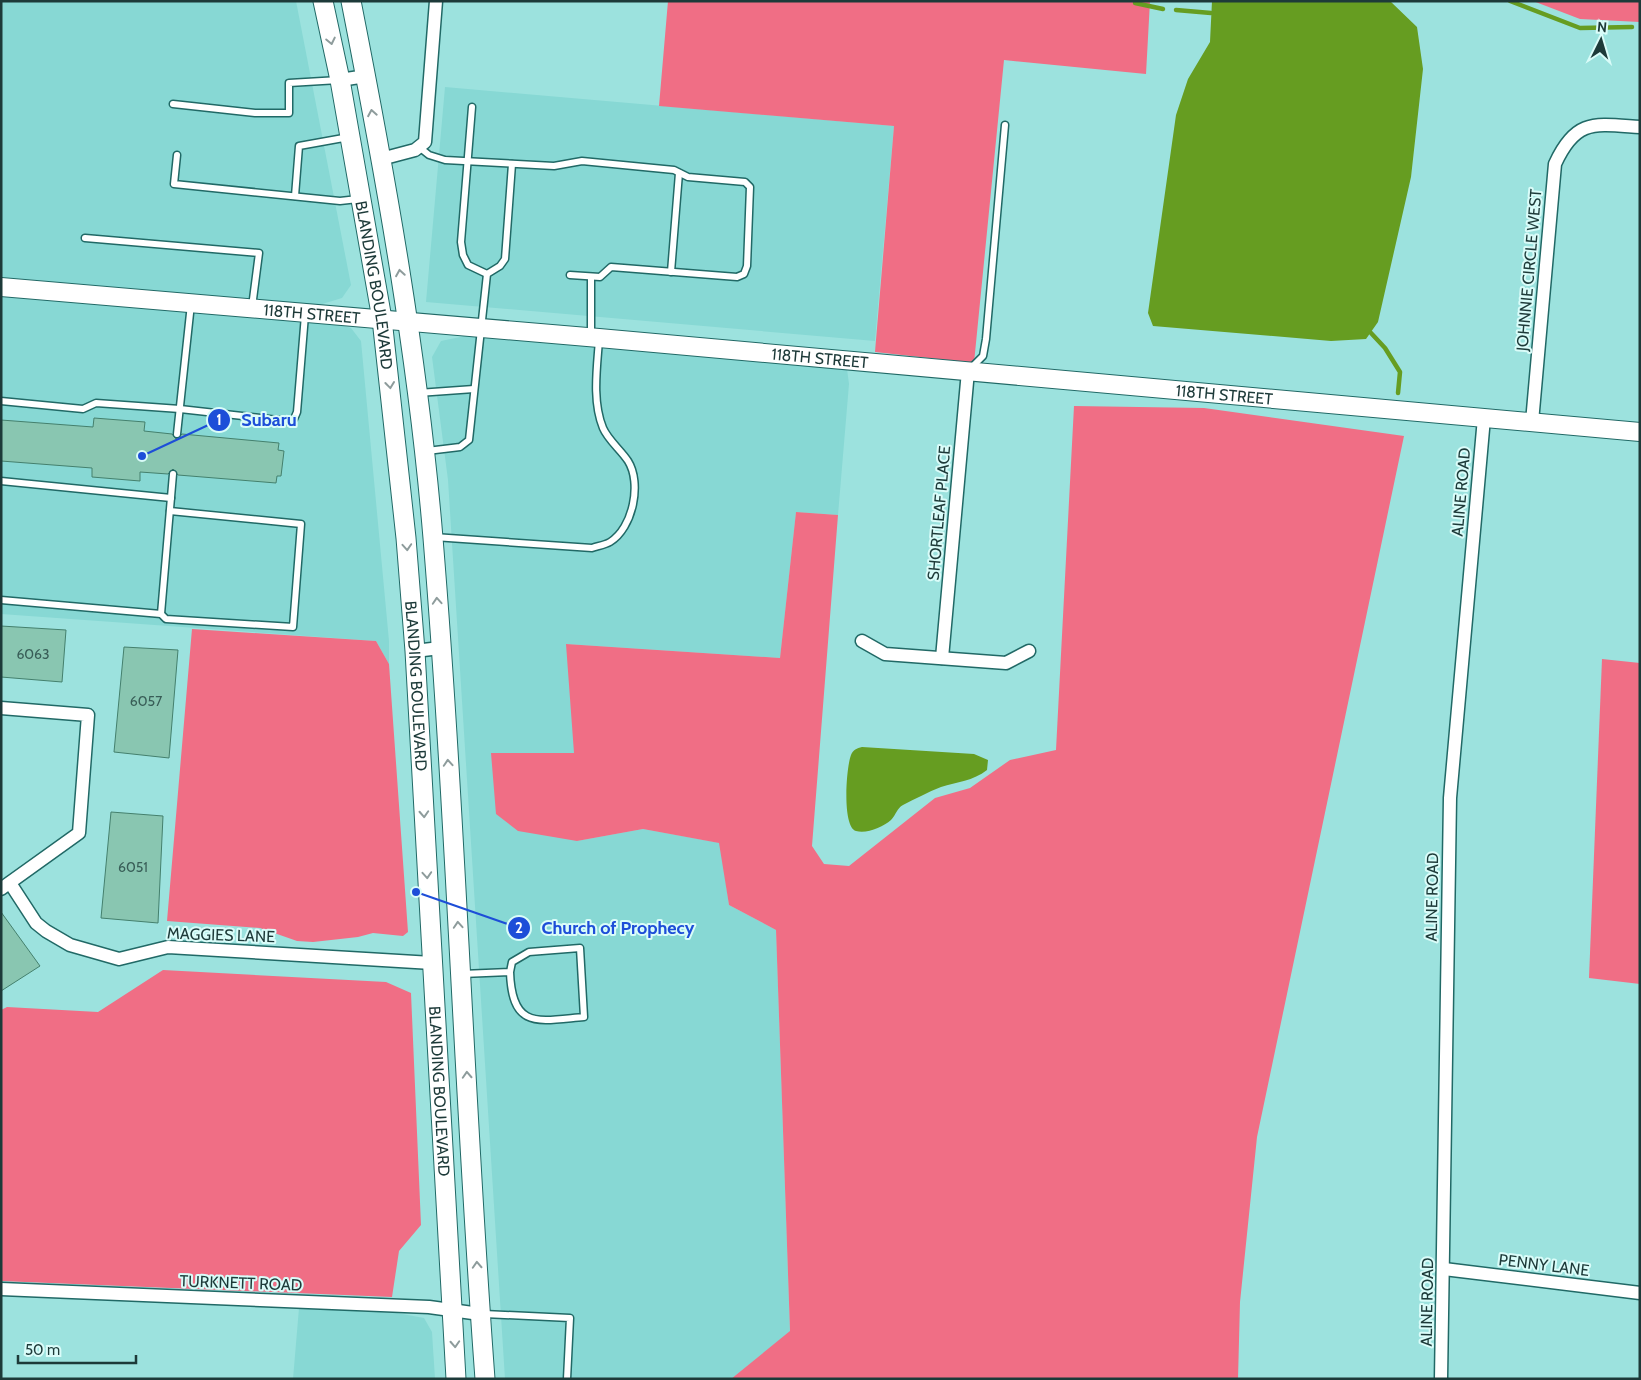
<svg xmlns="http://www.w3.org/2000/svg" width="1641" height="1380" font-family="Cabin,sans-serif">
<rect width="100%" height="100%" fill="#9ce2de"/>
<!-- built -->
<g fill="#87d8d4">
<path d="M1,1H296L351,285L342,298L319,305L1,277Z"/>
<path d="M445,87L894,126L875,341L426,302Z"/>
<path d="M1,297L337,324L351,328L361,341L389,641V664L376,641L1,614Z"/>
<path d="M465,336L847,369L849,384L838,515L796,512L780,658L567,644L575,754L492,753L577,841L643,829L720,843L729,905L776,930L790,1332L731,1379H505L448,480L432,357L441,341Z"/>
<path d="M299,1308L397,1313L424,1318L432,1332L435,1379H293Z"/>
</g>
<!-- forest -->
<g fill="#f06e85">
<path d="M668,1H1150L1146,74L1004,60L974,363L875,352L894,126L659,106Z"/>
<path d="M1533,1H1640V22L1580,19Z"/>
<path d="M1074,406L1204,408L1404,436L1257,1137L1240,1302L1238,1379H731L790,1331L776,930L729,905L719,843L643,829L577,841L518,831L496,814L491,753H574L566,644L780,658L796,512L838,515L812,846L824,864L849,866L935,798L970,788L1010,760L1056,750Z"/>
<path d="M192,629L376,641L389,664L408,932L403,936L373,933L358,937L313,942L297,941L260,928L167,921Z"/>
<path d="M1602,659L1640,663V984L1589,978Z"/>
<path d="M163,970L386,982L411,993L421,1225L399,1251L392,1297L1,1281V1010L7,1007L98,1012Z"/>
</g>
<!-- water -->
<g fill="#669d21">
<path d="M1212,1H1390L1417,27L1423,69L1411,177L1378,322L1366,339L1331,341L1153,326L1148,313L1176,115L1188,79L1210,42Z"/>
<path d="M862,747L974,754L988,760L987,770C973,781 957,782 941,787C928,792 915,799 903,805C897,808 896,815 891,820C883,827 867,834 856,831C842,827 846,768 851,755C853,750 857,748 862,747Z"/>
</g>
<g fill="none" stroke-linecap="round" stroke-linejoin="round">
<!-- stream -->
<g stroke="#669d21" stroke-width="4.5">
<path d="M1510,1L1580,28L1632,27"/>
<path d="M1135,3L1163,9"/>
<path d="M1176,10L1211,13"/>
<path d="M1371,333L1385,348L1400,372L1398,393"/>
</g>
</g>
<!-- building -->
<g fill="#89c6b1" stroke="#44806d">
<path d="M94,418L145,422L144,431L172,434L176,439L182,434L279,443L278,450L284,451L281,476H277L276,483L178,475L173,469L168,474L140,472V481L92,477V468L1,461V420L93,427Z"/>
<path d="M1,626L66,630L62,682L1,677Z"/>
<path d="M124,647L178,650L169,758L114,752Z"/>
<path d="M111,812L163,816L158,923L101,918Z"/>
<path d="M1,912L40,966L1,991Z"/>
</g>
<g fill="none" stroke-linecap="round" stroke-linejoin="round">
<defs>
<g id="lane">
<path d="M173,104L255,113H289V83L339,80"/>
<path d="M472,107L461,242L463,255L468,265L487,274"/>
<path d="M419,147L429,155L445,160L554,166L582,161L674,170L688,177L745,182L750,187L747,266L744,274L737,277L611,267L600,277L570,275"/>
<path d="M177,155L174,184L340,201L358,199"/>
<path d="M295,196L299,146L349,137"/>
<path d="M85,238L259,253L252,307"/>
<path d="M671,272L679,173"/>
<path d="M591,335V277"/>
<path d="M971,368L983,356L986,339L1005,125"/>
<path d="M418,393L474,389"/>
<path d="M1,401L83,409L96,403L180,409L287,421L294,419L297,412L305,315"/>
<path d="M177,434L191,304"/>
<path d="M427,451L460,447L469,440L487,274L500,266L505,259L512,164"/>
<path d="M1,481L171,498"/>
<path d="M434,537L592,548C598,546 605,545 610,542C633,528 642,483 628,461C621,450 608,440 603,428C592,401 597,368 599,340"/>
<path d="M1,600L161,614L166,619L293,627L301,524L170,511"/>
<path d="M161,614L173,474"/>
<path d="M462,974L510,972C512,1030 538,1021 584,1017L580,948L529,952L512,962L510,972"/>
<path d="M484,1314L570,1318L567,1379"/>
</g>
<g id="street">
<path d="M340,80L366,76"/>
<path d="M381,159L415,150L425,142L436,1"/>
<path d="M1532,422L1555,164C1576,118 1595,124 1640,127"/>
<path d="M862,641L885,654L1006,663L1029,651"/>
<path d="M415,651L440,648"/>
<path d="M942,658L968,371"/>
<path d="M1,708L88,715L79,833L1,889"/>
<path d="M10,883L36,923L46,931L70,945L119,959L168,947L432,963"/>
<path d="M1444,1269L1640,1293"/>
<path d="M1,1289L429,1307L480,1314"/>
<path d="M1441,1379L1450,798L1484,418"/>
</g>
<g id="secondary">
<path id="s1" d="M1,287L599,338L1640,432"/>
</g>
<g id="primary">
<path id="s2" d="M323,1L340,80L382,319L406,538L415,651L456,1379"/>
<path d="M351,1C386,179 418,357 433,538C456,818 464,1099 485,1379"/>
</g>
</defs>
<!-- lane casing -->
<use href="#lane" stroke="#216966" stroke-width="9"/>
<!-- street casing -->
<use href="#street" stroke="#216966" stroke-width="15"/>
<!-- secondary casing -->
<use href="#secondary" stroke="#216966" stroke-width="20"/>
<!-- primary casing -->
<use href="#primary" stroke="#216966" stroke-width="21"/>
<!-- lane -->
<use href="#lane" stroke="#fff" stroke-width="6"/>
<!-- street -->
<use href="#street" stroke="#fff" stroke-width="12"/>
<!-- secondary -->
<use href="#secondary" stroke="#fff" stroke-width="18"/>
<!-- primary -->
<use href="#primary" stroke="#fff" stroke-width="19"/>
</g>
<!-- one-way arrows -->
<defs><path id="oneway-chevron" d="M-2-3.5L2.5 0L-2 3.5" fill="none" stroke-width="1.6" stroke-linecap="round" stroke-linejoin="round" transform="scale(1.25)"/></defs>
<g stroke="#8e9c9c">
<use href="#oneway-chevron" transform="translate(331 41) rotate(78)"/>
<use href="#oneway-chevron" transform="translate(372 113) rotate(-100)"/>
<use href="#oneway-chevron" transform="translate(400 273) rotate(-99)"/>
<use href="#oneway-chevron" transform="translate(390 385) rotate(83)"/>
<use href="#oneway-chevron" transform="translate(407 547) rotate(86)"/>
<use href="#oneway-chevron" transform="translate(437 601) rotate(-94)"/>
<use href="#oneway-chevron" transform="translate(448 763) rotate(-94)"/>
<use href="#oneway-chevron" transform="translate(424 814) rotate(87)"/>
<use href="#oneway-chevron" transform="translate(427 875) rotate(86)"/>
<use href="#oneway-chevron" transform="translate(458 925) rotate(-94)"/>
<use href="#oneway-chevron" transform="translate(467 1075) rotate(-93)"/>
<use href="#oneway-chevron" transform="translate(477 1265) rotate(-93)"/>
<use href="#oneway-chevron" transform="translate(455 1344) rotate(87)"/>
</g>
<g text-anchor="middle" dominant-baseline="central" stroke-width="4" stroke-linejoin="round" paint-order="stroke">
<!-- number labels -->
<g font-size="14" fill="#385d57">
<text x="33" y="654">6063</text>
<text x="146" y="701">6057</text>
<text x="133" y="867">6051</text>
</g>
<!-- street labels -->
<g font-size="16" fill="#1d3a39" stroke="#dafcf9">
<text transform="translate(1529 270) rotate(-85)">JOHNNIE CIRCLE WEST</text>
<text stroke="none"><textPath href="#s2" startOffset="289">BLANDING BOULEVARD</textPath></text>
<text stroke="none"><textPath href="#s1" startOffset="312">118TH STREET</textPath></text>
<text stroke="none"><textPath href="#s1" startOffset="822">118TH STREET</textPath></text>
<text stroke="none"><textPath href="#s1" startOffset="1228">118TH STREET</textPath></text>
<text transform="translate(1461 492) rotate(-85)">ALINE ROAD</text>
<text transform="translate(939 513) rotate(-85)">SHORTLEAF PLACE</text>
<text stroke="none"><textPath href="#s2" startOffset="692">BLANDING BOULEVARD</textPath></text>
<text transform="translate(1432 897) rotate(-89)">ALINE ROAD</text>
<text transform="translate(221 935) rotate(2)">MAGGIES LANE</text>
<text stroke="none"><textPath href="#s2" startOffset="1098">BLANDING BOULEVARD</textPath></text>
<text transform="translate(1544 1265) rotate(7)">PENNY LANE</text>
<text transform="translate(241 1283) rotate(2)">TURKNETT ROAD</text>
<text transform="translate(1427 1302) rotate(-89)">ALINE ROAD</text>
</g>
</g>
<!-- callouts -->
<path fill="none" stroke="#1d4ed8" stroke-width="2" d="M142 456L219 420M416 892L519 928"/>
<g fill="#1d4ed8" stroke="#dafcf9" stroke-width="2">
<circle cx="142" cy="456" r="5"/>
<circle cx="416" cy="892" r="5"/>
<circle cx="219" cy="420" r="12"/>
<circle cx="519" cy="928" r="12"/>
</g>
<g font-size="15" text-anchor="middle" font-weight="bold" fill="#fff">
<text x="219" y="425">1</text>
<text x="519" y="933">2</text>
</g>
<g font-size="18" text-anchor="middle" font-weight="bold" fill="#1d4ed8" stroke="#dafcf9" stroke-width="4" stroke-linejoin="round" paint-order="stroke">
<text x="269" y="426">Subaru</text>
<text x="618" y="934">Church of Prophecy</text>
</g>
<!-- border -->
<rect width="1641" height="1380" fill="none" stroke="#1d3a39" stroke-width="5"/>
<!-- north arrow -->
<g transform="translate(1601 40) rotate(5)" stroke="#dafcf9" stroke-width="4" paint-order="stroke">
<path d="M0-4L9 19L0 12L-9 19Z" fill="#1d3a39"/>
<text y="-8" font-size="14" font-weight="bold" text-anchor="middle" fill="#1d3a39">N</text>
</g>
<!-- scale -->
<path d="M18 1355v8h118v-8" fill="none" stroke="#1d3a39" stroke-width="2.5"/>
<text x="25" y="1355" font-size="15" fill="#1d3a39" stroke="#dafcf9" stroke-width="4" paint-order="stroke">50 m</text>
</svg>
